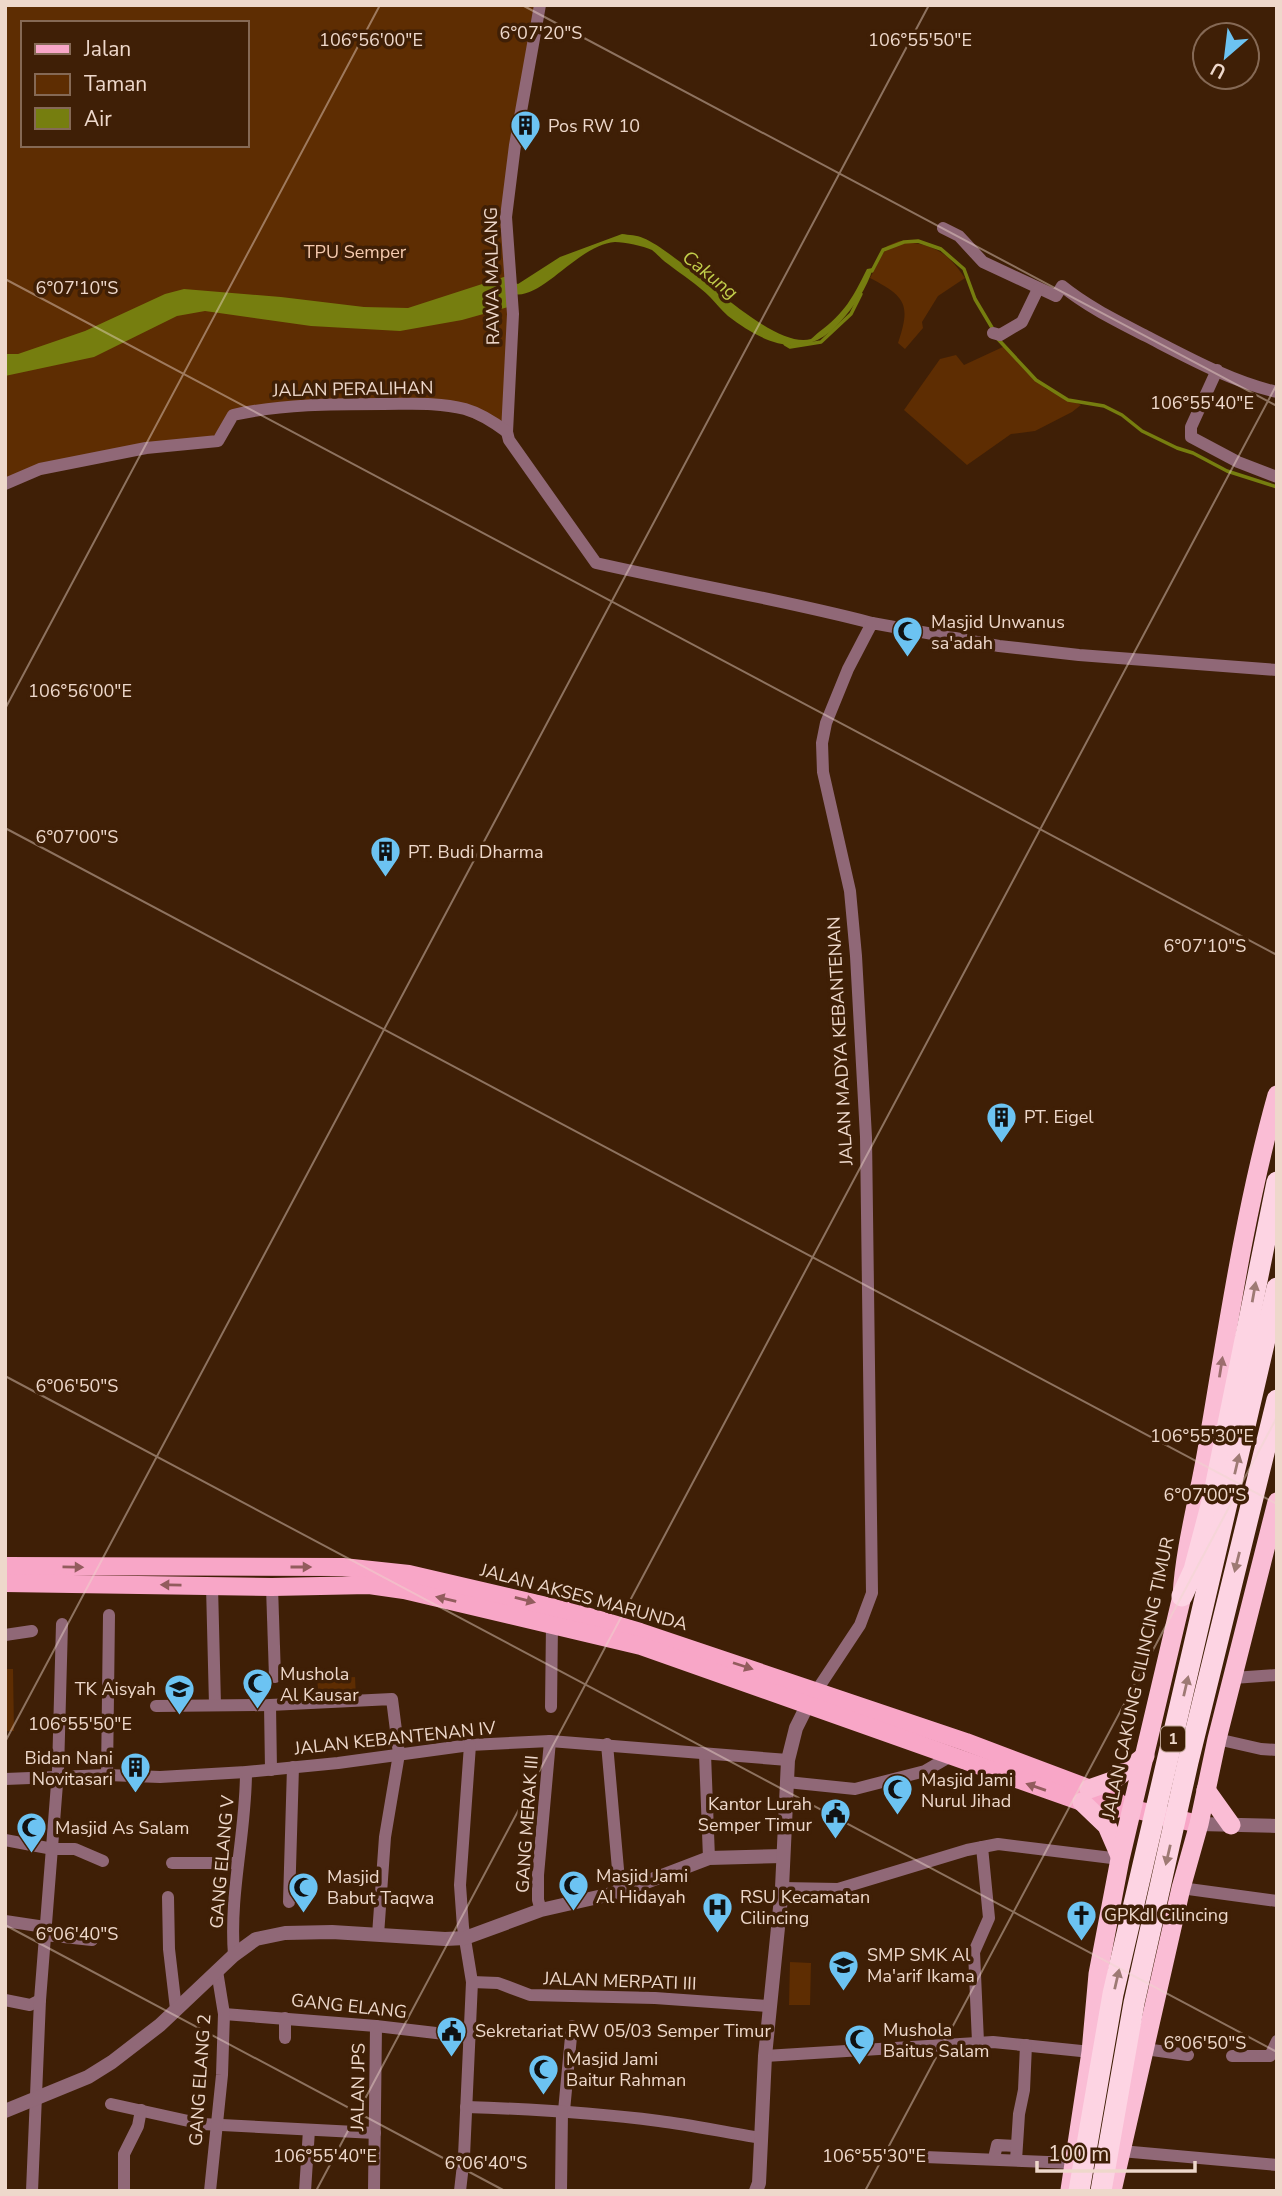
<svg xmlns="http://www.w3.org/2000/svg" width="1282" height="2196" font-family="'Nunito Sans',sans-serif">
<rect width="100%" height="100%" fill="#3f1f06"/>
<!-- green -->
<g fill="#5e2d02" fill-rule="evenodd">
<path d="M5,5H540L506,217L511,292L507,432L438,404L233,415L218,441L146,448L5,484ZM23,23H247V145H23Z"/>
<path d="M899,241C933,245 945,249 965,278L938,296L922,322L923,328L905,349L898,343C911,304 906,297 870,278L887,246Z"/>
<path d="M1005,346L1046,389L1081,405L1072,412L1035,431L1011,434L967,465L904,410L940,359L956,355L964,365Z"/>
<path d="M5,1669H13L14,1731H5Z"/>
<path d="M355,1677L356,1697L319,1699L317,1679Z"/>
<path d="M790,1962L811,1963L810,2005H789Z"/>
</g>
<!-- water -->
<g fill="#767e0f">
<path d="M622,234C629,235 637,235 643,238C683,254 770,351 811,339C814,337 816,334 819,332C845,313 853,297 867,269L873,268C867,288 854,307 840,322C805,362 764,344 728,316C721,310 716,303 710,297C697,284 682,275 668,264C662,260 657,254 652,250C643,246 625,242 615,242C579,244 542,300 514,294L512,282L518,284L560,257Z"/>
<path d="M510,275L512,306L462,320L400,331L311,326L205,311L177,316L94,357L5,376V354H18L85,331L165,294L184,289L281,297L364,307L408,308Z"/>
</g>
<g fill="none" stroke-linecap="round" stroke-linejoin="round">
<!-- stream -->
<g stroke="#767e0f" stroke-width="3.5">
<path d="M872,271L883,250L904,242L918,241L941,249L964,269L975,299L994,331"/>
<path d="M997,338L1036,380L1068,400L1104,406L1122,415L1142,431L1177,448L1193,453L1227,471L1277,487"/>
<path d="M785,344L790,347L821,342L851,314L861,294"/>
</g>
<!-- minor -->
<g stroke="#906877" stroke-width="12">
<path d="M540,5L515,145L506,217L513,314L507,432L509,440L596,563C688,584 780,599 872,623"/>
<path d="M943,228L959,236L983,262L1056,296L1062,286C1088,307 1117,321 1146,336C1187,357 1232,382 1277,392"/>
<path d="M993,333L1000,335L1022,322L1038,289"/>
<path d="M1217,370L1191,427V437L1238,462L1277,477"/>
<path d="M5,484L40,469L146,448L218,441L233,415C283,404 332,404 384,404C411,404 438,402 465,409C479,413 495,423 507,432"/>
<path d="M212,1586L215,1705"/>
<path d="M272,1587L275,1677"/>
<path d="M5,1635L32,1631"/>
<path d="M1233,1678L1277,1675"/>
<path d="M817,1690L860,1625L872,1593L866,1137L856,956L850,891L823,772L822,743L826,723L848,669L872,623L999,646L1079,655L1277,670"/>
<path d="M270,1705L271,1770"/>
<path d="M156,1706L270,1705L392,1699L399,1754L385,1837L378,1935"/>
<path d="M551,1707L552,1624"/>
<path d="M1217,1739L1261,1749L1277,1750"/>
<path d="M607,1744L620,1892"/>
<path d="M705,1754L709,1858"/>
<path d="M107,1775L109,1615"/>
<path d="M5,1779L107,1775L160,1777L246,1772L338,1763L470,1745L550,1741L788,1760"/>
<path d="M787,1782L855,1789L925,1771L949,1757"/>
<path d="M5,1840L53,1849H75L103,1861"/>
<path d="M172,1863H237"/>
<path d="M782,1888L838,1889L967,1850L998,1844L1120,1859"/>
<path d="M1181,1888L1277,1901"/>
<path d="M168,1897L169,1949L176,2009"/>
<path d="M289,1902L293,1767"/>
<path d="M541,1910L538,1900V1875L550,1741"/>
<path d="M5,1921L45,1927"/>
<path d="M45,1935L92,1940"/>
<path d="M234,1955C229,1894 246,1833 246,1772"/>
<path d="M472,1982L498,1983L530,1995L655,1998L769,2006"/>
<path d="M5,2000L30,2005L40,2000"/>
<path d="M224,2014L376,2026L470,2037"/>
<path d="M285,2018V2038"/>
<path d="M978,2042L974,1952L989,1918L982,1847"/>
<path d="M1145,2049L1188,2055"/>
<path d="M765,2056L993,2042L1091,2052"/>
<path d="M1232,2056H1270L1277,2041"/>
<path d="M111,2104L202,2124L375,2133"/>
<path d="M466,2107C531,2109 595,2113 659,2121C693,2125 727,2133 761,2138"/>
<path d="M564,2111L572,2026"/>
<path d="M1121,2151L1277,2165"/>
<path d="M925,2157L1073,2163"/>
<path d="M994,2158L997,2145L1016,2146"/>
<path d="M1016,2160L1019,2114L1024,2090L1026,2045"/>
<path d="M32,2191L40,2000L58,1771L62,1624"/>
<path d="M124,2191V2154L138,2126L141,2110"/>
<path d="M210,2191L222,2075L224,2014L217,1971"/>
<path d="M305,2191L309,2130"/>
<path d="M374,2191L376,2026"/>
<path d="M460,2191L464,2156L472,1982L463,1927L460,1885L470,1745"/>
<path d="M561,2191L562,2111"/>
</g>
<!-- tertiary -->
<g stroke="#906877" stroke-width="14">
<path d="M1199,1824L1277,1826"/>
<path d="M5,2111L88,2077L112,2062L160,2025L234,1955L256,1939L285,1933L332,1932L445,1939L465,1938L541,1910L620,1892L709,1858L783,1856"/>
<path d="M756,2191L759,2183L765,2056L782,1888L788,1760L796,1728L811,1698"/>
</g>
<!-- primary -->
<g stroke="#f8a6c7" stroke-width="18">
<path d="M5,1566L343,1567L409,1574L572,1612L640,1632L966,1742L1112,1797L1124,1807L1199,1824"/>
<path d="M5,1583L272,1587L369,1585L404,1590L641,1646L1082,1802L1108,1811L1124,1807"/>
</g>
<!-- trunk -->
<g stroke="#fabdd5" stroke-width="19">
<path d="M1089,1789L1112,1781L1145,1756"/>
<path d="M1206,1790L1231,1825"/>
<path d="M1082,1802L1107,1826L1120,1856"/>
<path d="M1070,2190L1091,2052L1098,1974L1120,1859L1182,1596C1185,1545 1200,1494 1208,1444C1228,1327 1245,1209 1277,1095"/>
<path d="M1112,2191L1181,1888L1199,1824L1217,1739L1277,1502"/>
</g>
<!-- motorway -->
<path stroke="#fdd4e3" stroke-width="21" d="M1182,1596L1194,1570L1213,1498L1277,1182"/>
<!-- motorway-bridge -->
<g stroke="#fdd4e3" stroke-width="21">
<path d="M1079,2191L1113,1994L1277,1288"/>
<path d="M1101,2191L1134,2003L1188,1762L1277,1400"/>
</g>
</g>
<!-- one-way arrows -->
<defs><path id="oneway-solid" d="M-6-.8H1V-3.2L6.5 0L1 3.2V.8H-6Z" transform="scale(1.75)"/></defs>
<g fill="#9e7a74">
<use href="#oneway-solid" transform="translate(1254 1292) rotate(-80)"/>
<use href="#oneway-solid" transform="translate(1237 1464) rotate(-77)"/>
<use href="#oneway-solid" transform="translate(1237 1562) rotate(104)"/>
<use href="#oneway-solid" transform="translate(1186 1686) rotate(-77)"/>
<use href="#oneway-solid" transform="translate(1168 1855) rotate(103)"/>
<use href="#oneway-solid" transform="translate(1117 1979) rotate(-77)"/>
</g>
<use fill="#9c6e6e" href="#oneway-solid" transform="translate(1221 1367) rotate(-81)"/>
<g fill="#925c5d">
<use href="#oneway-solid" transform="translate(73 1567) rotate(1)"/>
<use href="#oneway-solid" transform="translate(301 1567)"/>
<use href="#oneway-solid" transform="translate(171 1585) rotate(-179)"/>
<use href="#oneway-solid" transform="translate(446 1599) rotate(-167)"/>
<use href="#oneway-solid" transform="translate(525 1600) rotate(14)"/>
<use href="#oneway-solid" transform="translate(743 1666) rotate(18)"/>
<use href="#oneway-solid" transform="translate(1036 1787) rotate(-161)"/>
</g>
<!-- ticks -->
<path fill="none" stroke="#eed8cb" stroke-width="2" stroke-opacity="0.45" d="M522,5L1277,406M5,279L1277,955M5,709L380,5M5,828L1277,1504M5,1376L1277,2052M5,1742L929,5M5,1925L505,2191M316,2191L1277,384M865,2191L1277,1417"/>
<!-- icons -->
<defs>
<symbol id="building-pin" viewBox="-11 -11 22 30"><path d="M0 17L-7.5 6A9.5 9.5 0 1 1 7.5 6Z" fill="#6cc3f2" stroke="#3f1f06"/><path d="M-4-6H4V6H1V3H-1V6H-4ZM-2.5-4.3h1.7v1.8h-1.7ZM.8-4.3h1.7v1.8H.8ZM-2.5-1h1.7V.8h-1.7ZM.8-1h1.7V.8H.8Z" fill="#111"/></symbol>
<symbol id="mosque-pin" viewBox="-11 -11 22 30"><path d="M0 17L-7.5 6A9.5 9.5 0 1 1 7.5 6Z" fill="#6cc3f2" stroke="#3f1f06"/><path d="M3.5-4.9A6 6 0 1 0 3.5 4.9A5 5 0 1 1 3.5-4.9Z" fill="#111"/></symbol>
<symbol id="school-pin" viewBox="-11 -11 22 30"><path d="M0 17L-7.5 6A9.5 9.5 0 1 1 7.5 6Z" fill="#6cc3f2" stroke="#3f1f06"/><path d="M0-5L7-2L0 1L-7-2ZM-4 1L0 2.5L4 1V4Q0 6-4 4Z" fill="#111"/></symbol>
<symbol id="civic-pin" viewBox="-11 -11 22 30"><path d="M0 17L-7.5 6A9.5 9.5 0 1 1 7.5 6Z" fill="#6cc3f2" stroke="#3f1f06"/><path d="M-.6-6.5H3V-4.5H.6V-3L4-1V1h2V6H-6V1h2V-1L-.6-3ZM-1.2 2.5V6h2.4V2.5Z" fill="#111"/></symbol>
<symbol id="hospital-pin" viewBox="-11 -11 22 30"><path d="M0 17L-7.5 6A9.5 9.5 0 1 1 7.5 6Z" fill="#6cc3f2" stroke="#3f1f06"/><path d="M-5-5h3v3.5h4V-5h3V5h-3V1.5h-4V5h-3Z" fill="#111"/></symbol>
<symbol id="church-pin" viewBox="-11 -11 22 30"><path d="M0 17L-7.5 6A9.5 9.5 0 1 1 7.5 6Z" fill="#6cc3f2" stroke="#3f1f06"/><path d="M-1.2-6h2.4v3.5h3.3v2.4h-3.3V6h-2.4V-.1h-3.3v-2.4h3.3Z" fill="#111"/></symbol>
</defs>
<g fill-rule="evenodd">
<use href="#building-pin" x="508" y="108" width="35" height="47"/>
<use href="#mosque-pin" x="890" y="614" width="35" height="47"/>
<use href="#building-pin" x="368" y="834" width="35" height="47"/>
<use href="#building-pin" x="984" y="1100" width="35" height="47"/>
<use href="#mosque-pin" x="240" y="1666" width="35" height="47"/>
<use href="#school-pin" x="162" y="1672" width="35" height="47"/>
<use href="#building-pin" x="118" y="1750" width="35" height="47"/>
<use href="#mosque-pin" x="880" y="1772" width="35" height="47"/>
<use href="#civic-pin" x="818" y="1796" width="35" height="47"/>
<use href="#mosque-pin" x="14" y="1810" width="35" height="47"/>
<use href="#mosque-pin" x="556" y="1868" width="35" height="47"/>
<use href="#mosque-pin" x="286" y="1870" width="35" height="47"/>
<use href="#hospital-pin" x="700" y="1890" width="35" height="47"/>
<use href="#church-pin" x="1064" y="1898" width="35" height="47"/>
<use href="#school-pin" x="826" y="1948" width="35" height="47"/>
<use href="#civic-pin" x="434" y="2014" width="35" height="47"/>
<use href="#mosque-pin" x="842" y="2022" width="35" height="47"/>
<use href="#mosque-pin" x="526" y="2052" width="35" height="47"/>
</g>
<g text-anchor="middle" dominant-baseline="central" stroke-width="7" stroke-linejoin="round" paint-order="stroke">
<!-- shield labels -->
<rect fill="#3f1f06" stroke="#baa090" stroke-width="2" x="1161" y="1726.5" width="24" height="25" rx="5"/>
<g font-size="16" font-weight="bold" fill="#eed8cb">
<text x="1173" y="1739">1</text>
</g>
<!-- poi labels -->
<g font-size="18" fill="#eed8cb" stroke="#3f1f06" text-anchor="start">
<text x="548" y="126">Pos RW 10</text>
<text x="931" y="622">Masjid Unwanus<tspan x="931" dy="21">sa'adah</tspan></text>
<text x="408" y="852">PT. Budi Dharma</text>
<text x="1024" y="1117">PT. Eigel</text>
<text x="280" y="1674">Mushola<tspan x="280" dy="21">Al Kausar</tspan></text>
<text x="156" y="1689" text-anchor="end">TK Aisyah</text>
<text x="113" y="1758" text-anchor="end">Bidan Nani<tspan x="113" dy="21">Novitasari</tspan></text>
<text x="921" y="1780">Masjid Jami<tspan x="921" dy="21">Nurul Jihad</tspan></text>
<text x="812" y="1804" text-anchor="end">Kantor Lurah<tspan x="812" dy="21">Semper Timur</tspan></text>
<text x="55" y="1828">Masjid As Salam</text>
<text x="596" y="1876">Masjid Jami<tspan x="596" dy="21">Al Hidayah</tspan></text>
<text x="327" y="1877">Masjid<tspan x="327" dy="21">Babut Taqwa</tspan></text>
<text x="740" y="1897">RSU Kecamatan<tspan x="740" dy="21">Cilincing</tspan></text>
<text x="1104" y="1915">GPKdI Cilincing</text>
<text x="867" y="1955">SMP SMK Al<tspan x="867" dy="21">Ma'arif Ikama</tspan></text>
<text x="883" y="2030">Mushola<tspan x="883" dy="21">Baitus Salam</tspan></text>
<text x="475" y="2031">Sekretariat RW 05/03 Semper Timur</text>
<text x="566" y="2059">Masjid Jami<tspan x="566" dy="21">Baitur Rahman</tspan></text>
</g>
<!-- park labels -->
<g font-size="18" fill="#f5caae" stroke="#3f1f06">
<text x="355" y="252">TPU Semper</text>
</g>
<!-- street labels -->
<g font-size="18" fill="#eed8cb" stroke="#3f1f06">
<text transform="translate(492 276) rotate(-91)">RAWA MALANG</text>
<text transform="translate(353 389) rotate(-1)">JALAN PERALIHAN</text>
<text transform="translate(840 1041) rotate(-93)">JALAN MADYA KEBANTENAN</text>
<text transform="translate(584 1597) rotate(15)">JALAN AKSES MARUNDA</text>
<text transform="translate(1138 1678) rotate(-78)">JALAN CAKUNG CILINCING TIMUR</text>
<text transform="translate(395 1738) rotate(-6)">JALAN KEBANTENAN IV</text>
<text transform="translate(527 1824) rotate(-86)">GANG MERAK III</text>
<text transform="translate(222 1862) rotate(-85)">GANG ELANG V</text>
<text transform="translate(620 1981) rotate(2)">JALAN MERPATI III</text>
<text transform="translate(349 2006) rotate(6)">GANG ELANG</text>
<text transform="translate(200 2080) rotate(-86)">GANG ELANG 2</text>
<text transform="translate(358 2087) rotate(-89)">JALAN JPS</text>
</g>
<!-- water labels -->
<g font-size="19" font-style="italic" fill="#c2ce4b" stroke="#3f1f06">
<text transform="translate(710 275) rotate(39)">Cakung</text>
</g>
</g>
<g font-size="18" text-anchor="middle" fill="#eed8cb" stroke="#3f1f06" stroke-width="7" stroke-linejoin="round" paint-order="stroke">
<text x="541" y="39">6°07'20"S</text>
<text x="371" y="46">106°56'00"E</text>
<text x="920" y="46">106°55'50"E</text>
<text x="77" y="294">6°07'10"S</text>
<text x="1202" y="409">106°55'40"E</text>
<text x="80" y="697">106°56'00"E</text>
<text x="77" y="843">6°07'00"S</text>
<text x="1205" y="952">6°07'10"S</text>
<text x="77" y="1392">6°06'50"S</text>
<text x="1202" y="1442">106°55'30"E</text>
<text x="1205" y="1501">6°07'00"S</text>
<text x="80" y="1730">106°55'50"E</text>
<text x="77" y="1940">6°06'40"S</text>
<text x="1205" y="2049">6°06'50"S</text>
<text x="325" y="2162">106°55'40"E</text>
<text x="874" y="2162">106°55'30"E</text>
<text x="486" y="2169">6°06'40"S</text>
</g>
<!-- border -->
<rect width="1282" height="2196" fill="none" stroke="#eed8cb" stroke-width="14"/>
<!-- legend -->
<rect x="21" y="21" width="228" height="126" fill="#3f1f06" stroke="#856955" stroke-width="2"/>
<rect x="35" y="44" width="35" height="10" fill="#f8a6c7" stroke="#856955" stroke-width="2"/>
<text x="84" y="56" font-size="21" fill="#eed8cb">Jalan</text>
<rect x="35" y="74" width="35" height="21" fill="#5e2d02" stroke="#856955" stroke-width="2"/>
<text x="84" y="91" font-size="21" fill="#eed8cb">Taman</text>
<rect x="35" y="108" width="35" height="21" fill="#767e0f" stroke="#856955" stroke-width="2"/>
<text x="84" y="126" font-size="21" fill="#eed8cb">Air</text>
<!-- north arrow -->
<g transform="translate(1226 56) rotate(208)"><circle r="33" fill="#3f1f06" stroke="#856955" stroke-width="2"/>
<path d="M0-5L12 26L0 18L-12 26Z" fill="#6cc3f2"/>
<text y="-10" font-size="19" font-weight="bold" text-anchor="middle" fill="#eed8cb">U</text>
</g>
<!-- scale -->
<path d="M1037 2161v10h158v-10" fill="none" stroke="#eed8cb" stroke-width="3.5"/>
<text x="1048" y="2161" font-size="21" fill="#eed8cb" stroke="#3f1f06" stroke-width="5" paint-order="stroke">100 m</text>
</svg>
